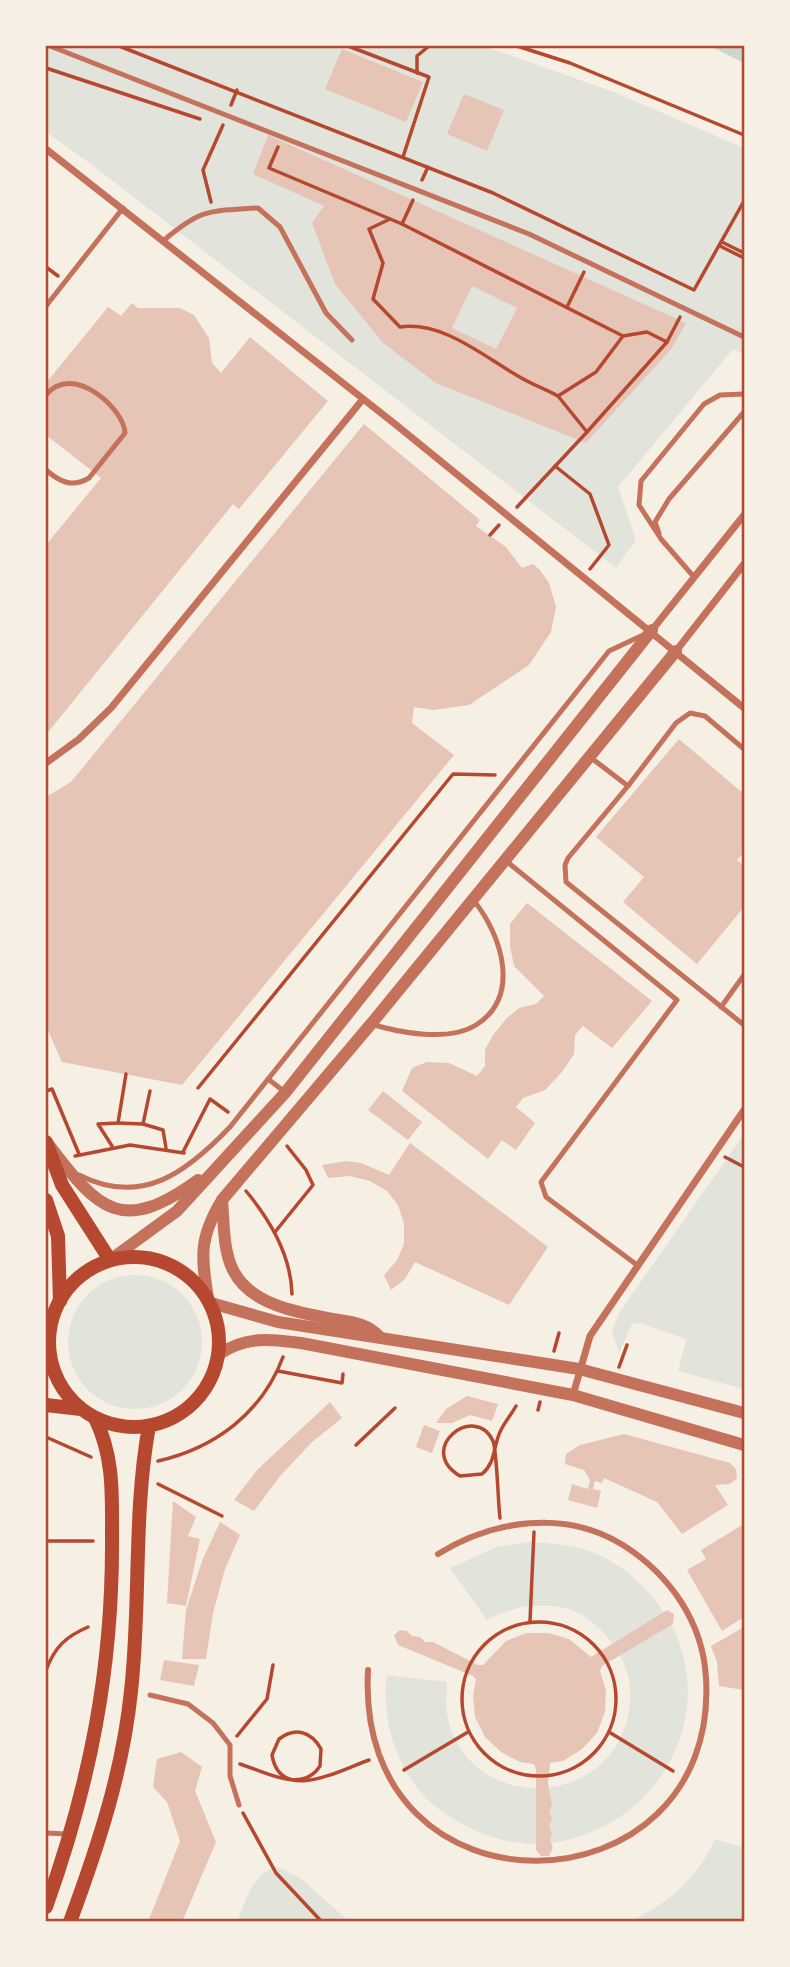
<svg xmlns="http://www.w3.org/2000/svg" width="790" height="1967" font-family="Merriweather,serif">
<rect width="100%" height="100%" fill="#f6efe4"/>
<!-- green -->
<g fill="#e2e4dc">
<path d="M46,46H484L614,92L744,148V354L733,349L618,487L636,540L616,568L92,165L46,132Z"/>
<path d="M744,1134L742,1152L744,1154V1389L678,1371L686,1339L640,1323L632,1324L619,1353L612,1332L619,1313Z"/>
<circle cx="135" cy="1342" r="67"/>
<path d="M530,1542C552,1543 572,1545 592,1552C619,1562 641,1582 658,1604C724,1692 674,1812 571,1839C525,1852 480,1838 441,1811C400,1782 380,1723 387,1675L447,1682C447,1692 445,1704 447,1714C466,1815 613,1812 629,1710C635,1674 619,1645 592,1622C563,1597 518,1603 487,1620L450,1568L497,1547Z"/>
<path d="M715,1839L744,1848V1921H631C669,1903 698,1877 715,1839Z"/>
<path d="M277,1867L299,1877L349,1921L237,1922C246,1900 252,1873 277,1867Z"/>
</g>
<!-- water -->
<path fill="#c9d6d2" d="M710,46H744V63Z"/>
<!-- building -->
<g fill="#e6c5b7" fill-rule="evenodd">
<path d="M342,49L423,82L406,122L325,89Z"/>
<path d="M464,94L504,110L487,151L447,134Z"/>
<path d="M268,135L686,323L672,348L586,443L436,383L383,343L335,284L312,223L324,206L253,174ZM472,286L517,308L496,349L452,328Z"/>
<path d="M132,303L138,308H180L194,315L209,338L212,363L221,373L250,337L328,401L239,509L233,504L49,731L46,729V545L101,478L46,435V383L108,307L121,316Z"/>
<path d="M364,424L480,520L476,526L506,547L522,568L533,564L540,570L549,583L556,607L551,632L529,665L469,705L433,710L414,707L412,723L454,755L182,1085L62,1062L46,1026V797L71,782Z"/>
<path d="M679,739L744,794V852L737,860L744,866V907L697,964L623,902L644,877L596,837Z"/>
<path d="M527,903L652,1001L612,1048L583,1026L575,1035L574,1054L562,1072L545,1090L523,1098L516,1107L535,1123L516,1150L502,1140L488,1159L402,1091L412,1068L427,1062L449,1063L477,1076L485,1066V1050L493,1035L506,1019L519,1008L536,1004L544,996L514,966L510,946V924Z"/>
<path d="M383,1091L422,1122L408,1140L368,1110Z"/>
<path d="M410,1143L548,1247L509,1305L415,1262L405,1279L391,1290L384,1275L397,1260L404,1244V1224L398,1205L387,1191L370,1181L350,1176L328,1178L322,1165L346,1161L361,1163L389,1175Z"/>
<path d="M467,1396L498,1404L492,1421L470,1415L452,1423H436L446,1409Z"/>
<path d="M330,1402L342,1418L312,1442L281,1475L254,1511L234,1500L258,1469Z"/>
<path d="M424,1425L440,1431L432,1453L416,1447Z"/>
<path d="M624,1434L730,1463L736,1469L737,1478L730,1484L715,1485L728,1505L682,1534L657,1502L604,1478L602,1483L595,1481L593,1489L601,1491L597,1508L568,1500L572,1484L588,1489L590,1480L584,1470L565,1464L566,1454L580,1445Z"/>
<path d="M173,1501L196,1517L188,1536L200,1539L186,1606L167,1603Z"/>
<path d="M220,1522L240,1535L225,1569L213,1613L206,1659H182L186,1610L202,1561Z"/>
<path d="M744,1524V1617L722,1631L687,1570L706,1559L701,1550Z"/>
<path d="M667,1610L674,1614L673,1624L602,1666L600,1671L606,1690L605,1712L597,1733L582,1749L563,1761L550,1763L548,1783L552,1805L549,1811L552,1819L549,1826L552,1833L550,1840L553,1848L549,1856H541L536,1850V1769L534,1764L520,1762L501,1752L485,1737L475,1717L473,1696L476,1679L473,1676L398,1645L394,1635L400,1630L407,1631L412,1636L420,1637L425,1642H433L478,1665H483L506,1641L526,1633H548L569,1639L591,1657Z"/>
<path d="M744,1627V1690L719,1686L717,1662L711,1646Z"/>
<path d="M164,1660L199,1665L194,1686L160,1680Z"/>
<path d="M181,1752L202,1767L195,1791L216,1842L182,1922H148L180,1841L167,1802L153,1787L157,1759Z"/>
</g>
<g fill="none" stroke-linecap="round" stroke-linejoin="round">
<!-- path -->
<g stroke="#b5482f" stroke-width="3.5">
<path d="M119,46L493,193L694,290L744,201"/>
<path d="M348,46L429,77L403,157"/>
<path d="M517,46L570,63L744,135"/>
<path d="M46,68L200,119"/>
<path d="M417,73V56L429,46"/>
<path d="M231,105L237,90"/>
<path d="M278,147L269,168L402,224L623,336"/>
<path d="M422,180L428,167"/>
<path d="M211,202L203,170L223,125"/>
<path d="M390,219L369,229L383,263L373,299L400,327C443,321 483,356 518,376C531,384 545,389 558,396"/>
<path d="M402,224L413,200"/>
<path d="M722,242L744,253"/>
<path d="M720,246L744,258"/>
<path d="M46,267L58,276"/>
<path d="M567,307L584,272"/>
<path d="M587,432L667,342"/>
<path d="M555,466L590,494L609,545L590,569"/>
<path d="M517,507L587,432L558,396L596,372L623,336L647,332L667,342L680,317"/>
<path d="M490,535L499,525"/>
<path d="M198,1088L453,774L495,775"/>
<path d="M46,1091L52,1089L79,1154"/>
<path d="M150,1091L143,1124L163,1130L166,1148"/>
<path d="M118,1123L143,1124"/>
<path d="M112,1146L98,1124L118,1123L126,1074"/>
<path d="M183,1152L210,1099L228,1112"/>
<path d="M75,1156L130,1145L184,1153"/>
<path d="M725,1157L744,1167"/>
<path d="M246,1191C271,1221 291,1255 292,1294"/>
<path d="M275,1232L313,1185L306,1170L287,1146"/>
<path d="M554,1351L559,1333"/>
<path d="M619,1367L627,1345"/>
<path d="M278,1371L342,1383L343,1374"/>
<path d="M538,1410L540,1402"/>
<path d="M46,1437L91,1457"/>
<path d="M356,1445L395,1408"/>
<path d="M158,1461C215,1448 262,1413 283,1357"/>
<path d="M158,1484L222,1516"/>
<path d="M500,1518C498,1503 497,1451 493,1441C475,1402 415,1449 460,1476L482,1474C496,1462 493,1447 500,1432C504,1423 511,1415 516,1406"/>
<path d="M46,1541H93"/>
<path d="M530,1621L534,1532"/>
<circle cx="539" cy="1699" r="77"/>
<path d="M46,1670C55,1647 65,1637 88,1627"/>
<path d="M609,1732L673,1771"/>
<path d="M237,1736L267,1699L273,1665"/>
<path d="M240,1764C266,1772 302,1794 320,1766L321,1749C311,1731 295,1727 279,1739L272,1755C280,1804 340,1770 369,1760"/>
<path d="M404,1770L468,1732"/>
<path d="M243,1813L276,1873L322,1922"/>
</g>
<!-- service -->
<g stroke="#c5725c" stroke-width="5">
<path d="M50,46L529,234L744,337"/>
<path d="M163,241C202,208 209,211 258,208L280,227L326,313L352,340"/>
<path d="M46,306L123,208"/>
<path d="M46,395C72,362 124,408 125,433L89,478C72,488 60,482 46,470"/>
<path d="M659,533L655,522L669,499L744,412"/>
<path d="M694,577L661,539L639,505L641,481L704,404L720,395L744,394"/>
<path d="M590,757L628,786L568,858L565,865L566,882L744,1025"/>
<path d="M628,786L676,723L690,713L705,716L744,749"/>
<path d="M505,860L677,1000L541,1182L546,1197L637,1265"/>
<path d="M721,1007L744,975"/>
<path d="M371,1024C400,1033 449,1042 476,1025C522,996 501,934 474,901"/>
<path d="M268,1079L285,1092"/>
<path d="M79,1175C142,1207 187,1172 230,1127L609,651L643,635"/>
<path d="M150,1695L188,1704L213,1723L230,1745V1776L239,1805"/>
<path d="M46,1833L67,1834"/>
</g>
<!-- pedestrian -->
<path stroke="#c5725c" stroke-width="6" d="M368,1670C354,1929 720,1917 706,1678C703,1622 670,1575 623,1545C565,1509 493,1520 438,1554"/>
<!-- minor -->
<g stroke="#c5725c" stroke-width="7">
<path d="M46,149L395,424L744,708"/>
<path d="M652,630L744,515"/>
<path d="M676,651L744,564"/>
<path d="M46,763L79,739L111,708L363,399"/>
<path d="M573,1395L590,1336L744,1110"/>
</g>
<!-- tertiary -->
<g stroke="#c5725c" stroke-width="12">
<path d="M49,1145C99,1211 122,1235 198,1180"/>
<path d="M222,1200C224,1223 223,1250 233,1270C250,1305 299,1313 333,1319C353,1322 367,1323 381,1338"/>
<path d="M110,1260L177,1211L285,1093L652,630"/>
<path d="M208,1298C201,1256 199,1238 222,1200L371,1024L676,651"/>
<path d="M211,1303L278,1322L579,1369L744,1413"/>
<path d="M219,1354C247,1336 270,1339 301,1343L573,1395L744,1445"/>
</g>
<!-- secondary -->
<g stroke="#b5482f" stroke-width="14">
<path d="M46,1142L62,1185L110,1260"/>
<path d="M46,1200L58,1236L60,1301"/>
<circle cx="134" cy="1342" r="85"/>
<path d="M46,1405L81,1409"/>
<path d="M46,1907C90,1784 113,1668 112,1537C112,1494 114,1457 95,1418"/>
<path d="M70,1922C98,1846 123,1771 131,1691C141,1603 133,1513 149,1426"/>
</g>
</g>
<!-- border -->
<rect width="790" height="1967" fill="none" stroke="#f6efe4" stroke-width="94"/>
<rect x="47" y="47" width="696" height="1873" fill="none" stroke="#b5482f" stroke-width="2.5"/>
</svg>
